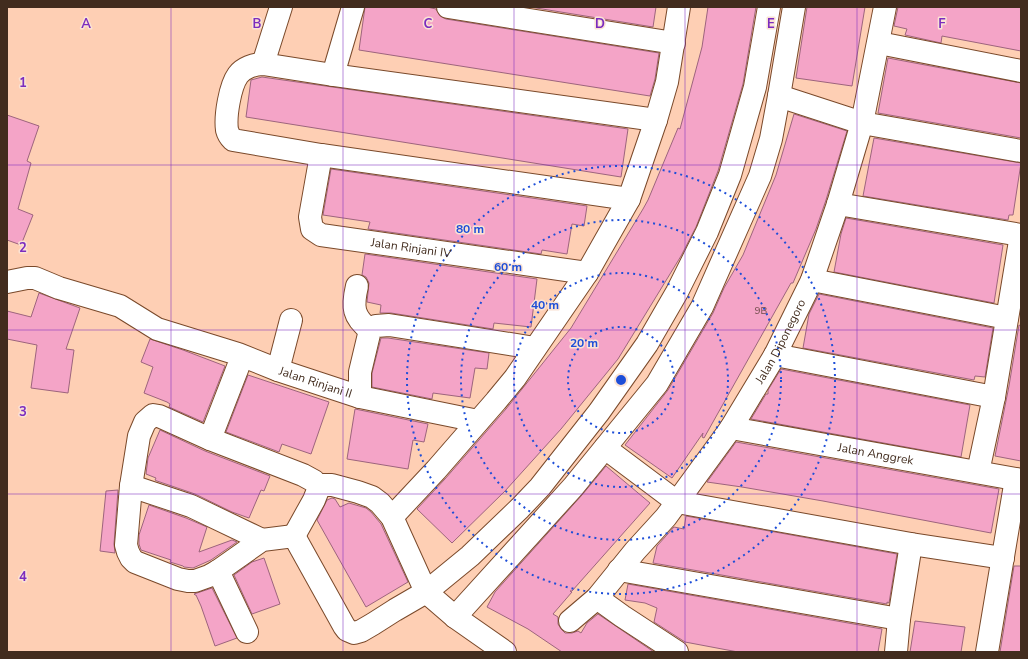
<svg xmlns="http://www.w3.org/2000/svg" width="1028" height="659" font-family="'Nunito Sans',sans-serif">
<rect width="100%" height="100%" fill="#fecfb4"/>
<!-- building -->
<g fill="#f4a4c7" stroke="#9d647d">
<path d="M365,7H427L436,9L440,16L446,19L659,53L655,79L650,96L359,50Z"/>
<path d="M530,7H656L653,27Z"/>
<path d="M708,7H756L743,84L718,171L696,227L681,256L618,359L561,429L505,491L452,543L417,509L445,479L506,409L571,328L643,209L648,200L678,128L680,129L702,47Z"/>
<path d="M807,7H865L852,86L796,78Z"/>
<path d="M898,7H1021V51L942,36L941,43L905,35L907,29L894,26Z"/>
<path d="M888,58L1021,83V138L878,113Z"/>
<path d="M262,77L628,129L621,177L246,117L251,80Z"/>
<path d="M794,114L847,131L826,200L816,229L793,283H791L704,438L702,437L703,433L672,478L625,445L668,390L713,313L724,288L743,255L776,175Z"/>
<path d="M7,115L39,126L27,161L31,163L18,209L33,215L21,245L7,240Z"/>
<path d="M874,138L1021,163L1013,215H1009L1008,220L863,196Z"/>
<path d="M331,169L587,206L584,226L572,224L567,254L542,250L541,254L368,229L370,222L323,215Z"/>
<path d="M846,218L1003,245L994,303L834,272L841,234Z"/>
<path d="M365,254L537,279L531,327L494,323L493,329L391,313H380L381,305L367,302L369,283L366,277L362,275Z"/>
<path d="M39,293L80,308L66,349L74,350L68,393L31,388L37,345L7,339V311L31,317Z"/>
<path d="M819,294L993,328L985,377L975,376L974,380L803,348L809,314Z"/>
<path d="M1019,325L1021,326V461L995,456L1009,386Z"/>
<path d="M381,338H388L489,353L487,369L475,368L470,398L433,393L432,399L372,387V373Z"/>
<path d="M150,339L183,350L225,366L203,422L169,407L170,404L167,402L144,393L153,367L141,362Z"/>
<path d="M781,369L970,405L961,457L751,419L766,394H768V390Z"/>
<path d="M248,375L329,402L311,454L282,444L279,452L226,432Z"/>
<path d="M355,409L428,424L424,442L413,440L408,469L347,459Z"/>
<path d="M160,430L205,451L270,476L264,491L261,490L249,518L232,512L195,494L157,481L155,480L156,478L146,474L148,458Z"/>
<path d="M736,442L999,489L991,533L823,501L742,487L707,482Z"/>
<path d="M606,466L650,503L572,591H570L572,592L553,614L558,617V624L561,629L565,633H572L578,631L581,633L587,623L598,614L654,652H562L528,629L487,607L495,592L582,495Z"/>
<path d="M118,490L114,544L115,553L100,551L106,491Z"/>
<path d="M332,498L335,499L340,507L349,503L366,508L371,512L381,524L408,582L366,607L317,520L327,500Z"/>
<path d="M149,505L186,518L207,527L199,552L232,540L237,542L211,560L193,568L184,567L183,566L170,562L171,560L141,550L139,544V535Z"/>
<path d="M686,516L897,554L889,603L887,602V604L653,563L657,546L674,527L684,529Z"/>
<path d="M264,558L280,604L252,614L234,575L252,562Z"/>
<path d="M1014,566H1021V652H1000Z"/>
<path d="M628,584L882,629L878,652H738L685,642L654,622L657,608L645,603L625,600Z"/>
<path d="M212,588L237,638L215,646L201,606L196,595H195L194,594Z"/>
<path d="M915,621L965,627L961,652H910Z"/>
</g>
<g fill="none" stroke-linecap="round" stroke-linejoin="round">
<defs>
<g id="minor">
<path d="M448,7L674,43"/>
<path d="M879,43L1021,71"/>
<path d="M263,64L281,7"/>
<path d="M333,75L353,7"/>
<path d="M779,96L862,123L1021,151"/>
<path id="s1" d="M321,155L310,217L312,229L321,235L587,273"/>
<path d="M629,199L321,155L233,140C230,137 228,134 227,130C225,116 230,86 238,75C243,68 254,64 263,64L333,75L656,120"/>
<path d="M838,204L1021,235"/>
<path d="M812,280L1007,318"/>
<path id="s2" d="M7,282L27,278H35L59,288L120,306L157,329L238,354L278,370L360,397L478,421"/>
<path d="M357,286C352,307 353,317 370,330"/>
<path d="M775,355L994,397"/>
<path d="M238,367L210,439L159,416L153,415L145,422L139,436L131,486L126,545L128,552L131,558L135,562L178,579L188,581H195L209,576L218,571L262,540L294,536L344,626L347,630L354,633L361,631L373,624L395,610L426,592L470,556L520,508L540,487L599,412L647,344L677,292L707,232L730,175L755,87L769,7"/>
<path d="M278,370L291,320"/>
<path d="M360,397V372L370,330L376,326L389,325L535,348"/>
<path id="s3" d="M731,428L1021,480"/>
<path d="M210,439L303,475L314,481L317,485L318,490L314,500L294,536"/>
<path d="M605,448L677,502L911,544L1003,558"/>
<path d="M978,472L994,397L1021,235"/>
<path d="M317,485H332L358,492L372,497L380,503L392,517L426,592L455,617L505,652"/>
<path d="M131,486L191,506L262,540"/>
<path d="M392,517L436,470L496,401L515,378L587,273L629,199L656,120L667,82L679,7"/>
<path d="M619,570L899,619"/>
<path d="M218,571L247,632"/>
<path d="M597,598L622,616L677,652"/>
<path d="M455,617L573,487L657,384L702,307L760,176L771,139L779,96L794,7"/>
<path id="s4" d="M570,621L597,598L635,551L666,517L731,428L775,355L812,280L838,204L862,123L885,7"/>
<path d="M896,652L899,619L911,544"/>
<path d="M987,652L1016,479"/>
</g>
</defs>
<!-- minor casing -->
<use href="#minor" stroke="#7a492a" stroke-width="24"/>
<!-- minor -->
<use href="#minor" stroke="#fff" stroke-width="22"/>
</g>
<!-- grid -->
<path fill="none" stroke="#7b2cbf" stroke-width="1" stroke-opacity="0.55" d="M171,7V652M343,7V652M514,7V652M685,7V652M857,7V652M7,165H1021M7,330H1021M7,494H1021"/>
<!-- distance rings -->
<g fill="none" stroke="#1d4ed8" stroke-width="2" stroke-dasharray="2 4">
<circle cx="621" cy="380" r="53"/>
<circle cx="621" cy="380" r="107"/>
<circle cx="621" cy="380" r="160"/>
<circle cx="621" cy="380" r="214"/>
</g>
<g text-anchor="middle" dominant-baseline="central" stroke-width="3" stroke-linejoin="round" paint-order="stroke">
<!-- number labels -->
<g font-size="10" fill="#6e4a48">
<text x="761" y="311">9B</text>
</g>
<!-- street labels -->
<g font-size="12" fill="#422c1e" stroke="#fae2d4">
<text stroke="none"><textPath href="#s1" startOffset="177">Jalan Rinjani IV</textPath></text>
<text stroke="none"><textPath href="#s4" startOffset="352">Jalan Diponegoro</textPath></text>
<text stroke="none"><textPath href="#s2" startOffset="329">Jalan Rinjani II</textPath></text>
<text stroke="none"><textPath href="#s3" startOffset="147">Jalan Anggrek</textPath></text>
</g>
</g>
<g font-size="13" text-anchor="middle" font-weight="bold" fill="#7b2cbf" stroke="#fae2d4" stroke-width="3" stroke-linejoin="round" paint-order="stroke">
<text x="86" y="28">A</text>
<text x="257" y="28">B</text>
<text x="428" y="28">C</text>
<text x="600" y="28">D</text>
<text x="771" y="28">E</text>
<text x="942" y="28">F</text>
<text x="23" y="87">1</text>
<text x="23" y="252">2</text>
<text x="23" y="416">3</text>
<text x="23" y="581">4</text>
</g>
<circle cx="621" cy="380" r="6" fill="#1d4ed8" stroke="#fae2d4" stroke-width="2"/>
<g font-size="12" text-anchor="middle" font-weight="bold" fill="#1d4ed8" stroke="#fae2d4" stroke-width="3" stroke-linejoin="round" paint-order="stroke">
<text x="470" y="233">80 m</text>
<text x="508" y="271">60 m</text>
<text x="545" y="309">40 m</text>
<text x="584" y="347">20 m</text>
</g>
<!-- border -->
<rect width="1028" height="659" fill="none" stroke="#422c1e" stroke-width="16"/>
</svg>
